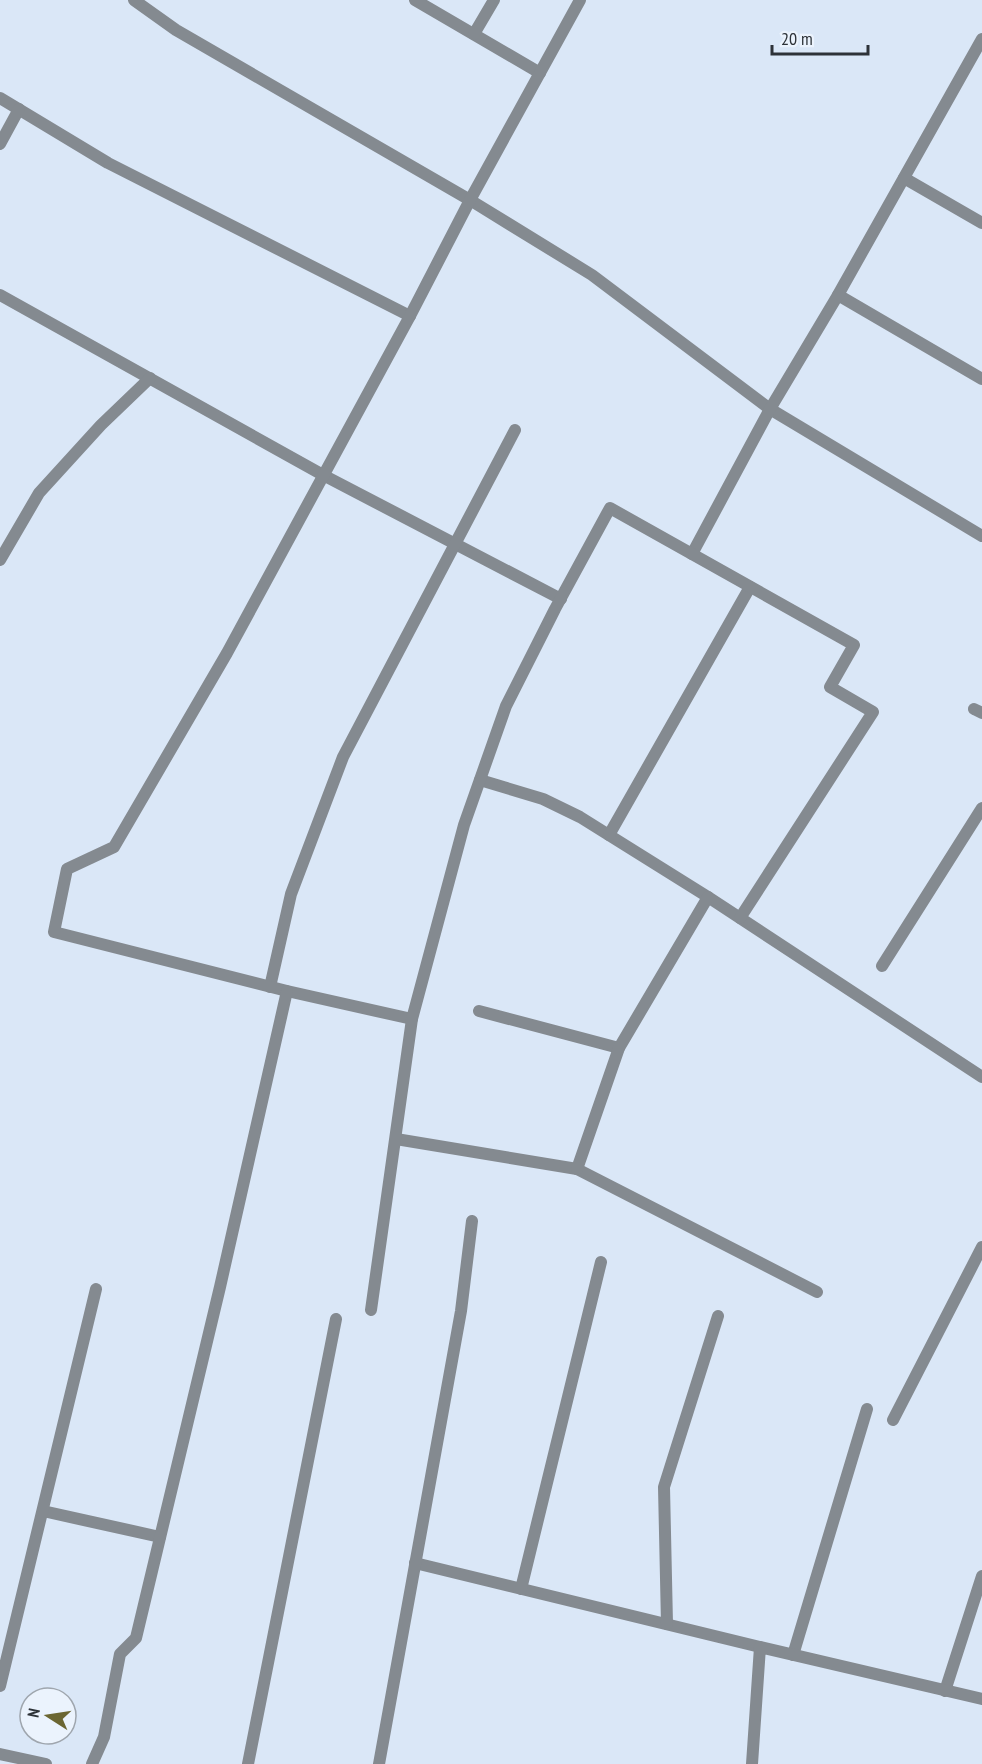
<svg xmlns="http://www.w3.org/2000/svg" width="982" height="1764" font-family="'PT Sans Narrow',sans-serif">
<rect width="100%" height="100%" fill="#dae7f7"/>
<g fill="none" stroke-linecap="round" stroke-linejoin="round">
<!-- minor -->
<g stroke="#848a90" stroke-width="12">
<path d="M134,0L176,30L470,200L592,275L770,409L982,536"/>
<path d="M415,0L540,73"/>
<path d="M474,34L494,0"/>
<path d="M0,98L108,163L410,316"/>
<path d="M0,144L19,109"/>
<path d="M904,178L982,223"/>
<path d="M0,295L323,475L561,599"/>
<path d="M838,295L982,379"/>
<path d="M692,554L770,409L838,295L982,39"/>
<path d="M0,560L39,493L101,425L150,378"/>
<path d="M974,709L982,713"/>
<path d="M480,780L543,799L580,817L708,897L982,1077"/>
<path d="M609,835L750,587"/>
<path d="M882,966L982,808"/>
<path d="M270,987L291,894L343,757L515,430"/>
<path d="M479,1011L619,1048"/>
<path d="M412,1019L287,991L54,932L67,869L114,847L227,653L410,316L470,200L580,0"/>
<path d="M396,1139L577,1169L817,1292"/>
<path d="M577,1169L619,1048L708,897"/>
<path d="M371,1310L412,1019L464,825L506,706L555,609L610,508L854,645L830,687L873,712L740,918"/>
<path d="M893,1420L982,1247"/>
<path d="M43,1511L160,1537"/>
<path d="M415,1563L760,1647"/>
<path d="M521,1589L601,1262"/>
<path d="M667,1624L664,1487L718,1316"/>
<path d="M793,1655L867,1409"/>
<path d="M0,1686L96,1289"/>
<path d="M945,1691L982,1576"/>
<path d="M0,1754L46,1764"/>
<path d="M92,1764L104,1737L120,1654L136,1638L220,1287L287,991"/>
<path d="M248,1764L336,1319"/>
<path d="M379,1764L461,1311L472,1221"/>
<path d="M752,1764L760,1647L982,1699"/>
</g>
</g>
<!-- north arrow -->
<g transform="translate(48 1716) rotate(282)"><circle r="28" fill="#ebf3fd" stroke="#9fa6ae" stroke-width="1.5"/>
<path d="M0-4.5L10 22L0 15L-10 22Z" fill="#6b6632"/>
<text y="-9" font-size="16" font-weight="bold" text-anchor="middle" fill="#2d3238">N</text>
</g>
<!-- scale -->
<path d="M772 45v9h96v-9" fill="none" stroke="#2d3238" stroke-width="3"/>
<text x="781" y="45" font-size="18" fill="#2d3238" stroke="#ebf3fd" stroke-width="4.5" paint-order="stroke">20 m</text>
</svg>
